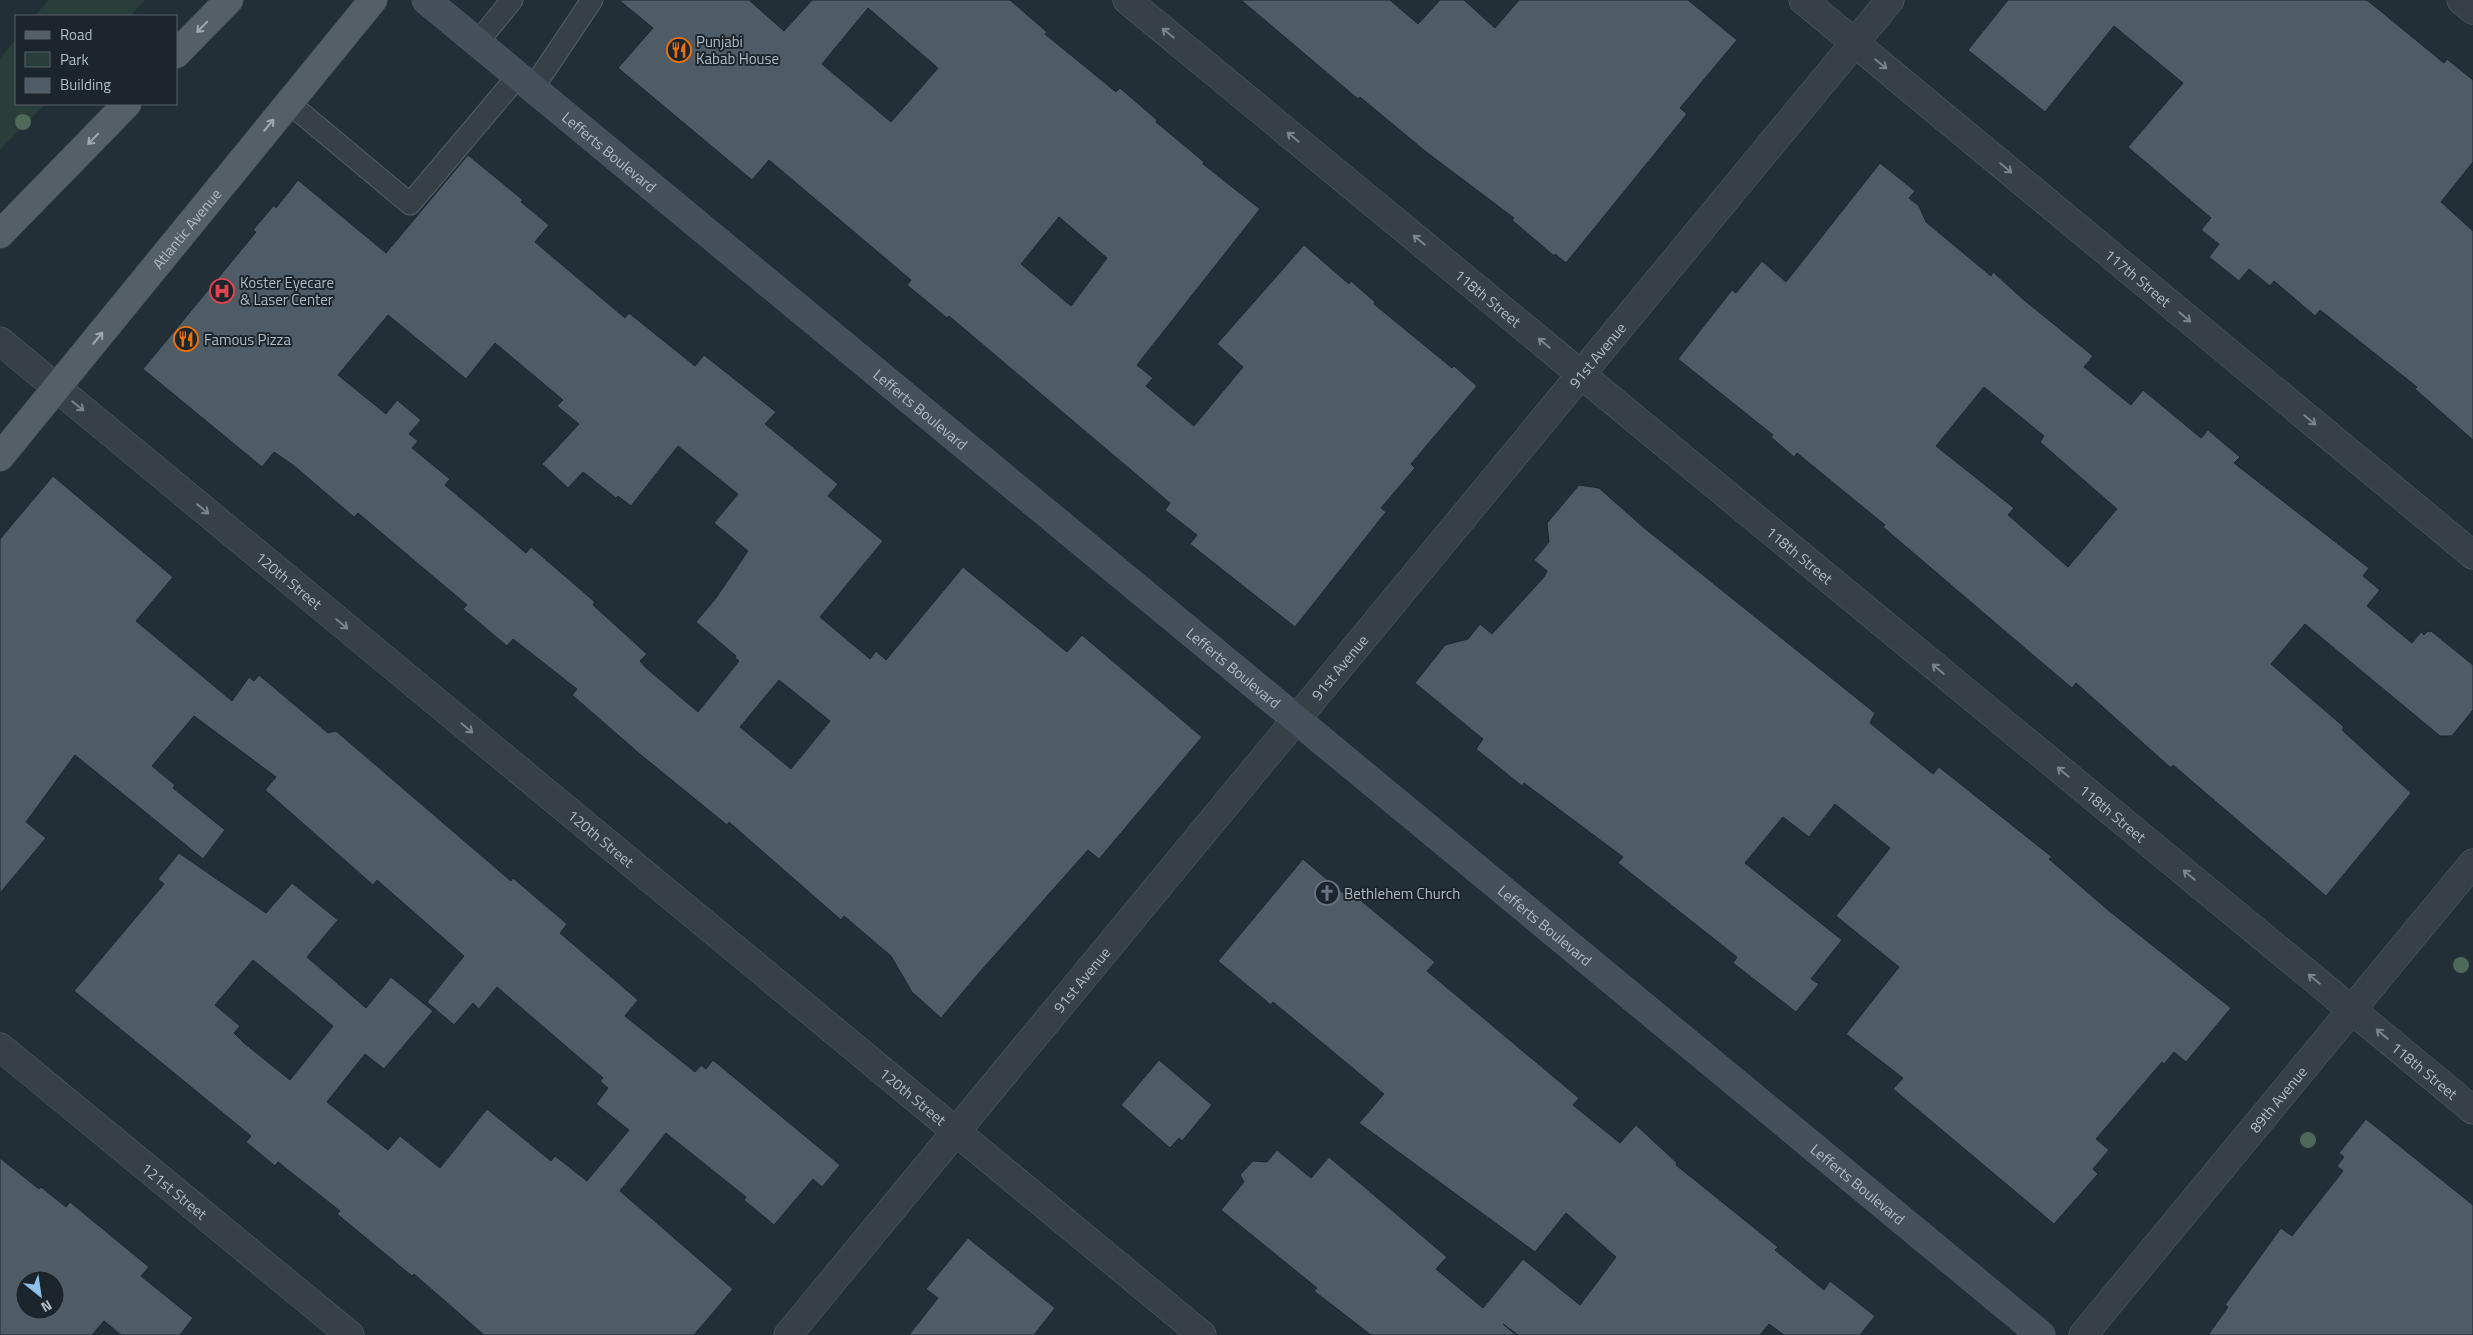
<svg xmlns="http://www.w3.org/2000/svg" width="2473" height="1335" font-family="'Titillium Web',sans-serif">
<rect width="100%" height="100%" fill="#232f37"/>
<!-- green -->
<g fill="#293d3a">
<path d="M48,0H145L130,16H35Z"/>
<path d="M16,39V104H45L0,150V58Z"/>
</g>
<!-- building -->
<g fill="#4f5b65" stroke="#1e272e" fill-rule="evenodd">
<path d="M619,0H749L784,31L812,0H1010L1047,32L1045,34L1116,92L1120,88L1157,120L1156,122L1204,162L1203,164L1260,209L1137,365L1153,378L1146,386L1194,426L1243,367L1217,344L1304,245L1349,284L1351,281L1375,302L1374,304L1452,368L1454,366L1477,386L1411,464L1415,468L1381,508L1386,512L1295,627L1190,544L1197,535L1165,510L1170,503L949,316L947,318L907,285L911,280L769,160L752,180L618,68L653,28ZM868,8L938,68L891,122L822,64ZM1059,217L1107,258L1071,306L1021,264Z"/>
<path d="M1241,0H1390L1418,24L1440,0H1464L1495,28L1519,0H1688L1737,40L1680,108L1687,114L1566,263L1555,254L1554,256L1512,220L1514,218L1425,151L1360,97L1358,99Z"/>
<path d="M2008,0H2367L2444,63L2447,59L2473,80V162L2441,202L2473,231V440L2415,389L2417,387L2320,310L2315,316L2274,281L2270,286L2249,269L2239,281L2209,257L2219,244L2201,230L2211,218L2128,147L2183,83L2114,26L2045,112L1968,50Z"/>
<path d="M468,155L523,200L521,202L549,225L535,242L625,318L629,313L695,366L704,355L776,412L765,424L838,484L828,496L883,541L820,617L870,659L876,651L886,660L963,567L1067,652L1082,635L1202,737L1099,859L1088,850L978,974L941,1018L912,992L891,956L844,916L841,920L729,822L727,825L641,755L572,695L577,689L513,639L507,646L463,609L467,605L358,513L354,517L293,465L274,452L262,467L143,369L256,232L253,230L274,205L276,208L298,180L386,253ZM388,315L466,379L495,343L563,400L557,406L579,424L542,464L568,488L583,472L616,498L618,496L631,506L678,446L738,494L714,523L748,551L716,598L696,622L736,656L735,658L739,661L698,712L645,667L640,661L647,654L593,605L595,602L531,547L526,553L445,485L450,479L412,448L418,441L409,434L421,420L397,400L386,414L338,375ZM779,680L830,721L791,769L740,727Z"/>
<path d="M1880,163L1915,191L1909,198L1919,206L1926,222L1991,276L1993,272L2024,300L2093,356L2084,367L2131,405L2143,390L2201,438L2208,430L2240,457L2234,463L2369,568L2363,576L2380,590L2367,606L2412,643L2421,632L2424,635L2428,631L2430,632L2431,631L2473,665V710L2452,736H2440L2305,624L2271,664L2344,727L2342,730L2411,793L2326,896L2173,765L2171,768L2076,683L2072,688L2040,661L1883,527L1885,525L1797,453L1794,457L1771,437L1773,435L1678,359L1732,290L1736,293L1762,261L1786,282ZM1984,387L2044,436L2040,442L2117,509L2068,567L2008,515L2014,508L1936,446Z"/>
<path d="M53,476L173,577L136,621L232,701L249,677L254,681L259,675L328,733L336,731L511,881L513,878L567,924L560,933L638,1000L625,1016L695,1072L701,1065L706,1069L713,1060L840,1165L822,1187L813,1179L774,1225L744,1200L746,1197L666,1133L620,1191L733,1289L694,1335H484L414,1274L412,1276L337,1214L340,1211L278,1162L275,1166L246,1142L251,1136L74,991L164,884L158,879L179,853L266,913L292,883L338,920L307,957L366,1008L391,977L433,1011L384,1069L365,1054L327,1102L388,1150L400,1136L440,1168L487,1109L551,1161L555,1156L587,1181L629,1130L596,1104L608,1088L600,1081L603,1078L497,987L479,1009L473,1003L454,1025L427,1002L464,956L377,880L373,885L265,790L276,777L194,716L152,766L175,785L173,788L225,830L203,859L75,755L26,822L46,838L0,893V539ZM253,960L333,1026L290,1080L244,1043L234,1033L240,1026L215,1005Z"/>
<path d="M1579,485L1599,488L1643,527L1875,713L1870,723L1933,774L1939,767L2052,857L2049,859L2108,910L2231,1008L2186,1062L2174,1052L2164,1064L2162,1062L2096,1139L2109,1150L2093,1169L2098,1174L2054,1224L1893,1089L1903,1078L1846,1034L1899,967L1836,916L1890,848L1835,804L1809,837L1783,817L1745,863L1842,940L1811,979L1819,984L1796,1012L1733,963L1737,957L1618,863L1623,857L1524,783L1522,786L1476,749L1483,739L1415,683L1445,645L1468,639L1480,624L1492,634L1544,577L1547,571L1534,560L1549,542L1547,523Z"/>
<path d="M1303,859L1349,898L1353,894L1435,962L1427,971L1579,1098L1573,1105L1620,1143L1636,1125L1677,1163L1676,1165L1778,1247L1775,1250L1824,1290L1830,1281L1875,1316L1860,1335H1784L1769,1324L1760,1335H1518L1503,1324L1516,1335H1371L1314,1291L1317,1288L1221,1210L1244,1182L1240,1175L1253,1161L1267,1162L1277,1150L1311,1178L1329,1157L1447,1257L1436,1269L1483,1308L1523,1259L1580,1305L1616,1257L1566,1213L1535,1252L1359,1123L1384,1094L1273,1002L1271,1005L1218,961Z"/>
<path d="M1159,1060L1212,1105L1182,1141L1179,1138L1170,1148L1121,1105Z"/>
<path d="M2366,1119L2473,1205V1335H2208L2228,1307L2225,1305L2281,1228L2292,1236L2343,1171L2337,1166L2344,1157L2339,1153Z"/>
<path d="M0,1158L39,1189L41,1187L66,1207L70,1202L149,1267L141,1276L193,1318L180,1335H121L104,1321L92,1335H0ZM25,1280H55V1310H25Z"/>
<path d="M968,1238L1055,1308L1034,1335H909L938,1298L926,1289Z"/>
</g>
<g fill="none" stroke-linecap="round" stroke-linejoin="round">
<defs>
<g id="lane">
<path d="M477,43L512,0"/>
<path d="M533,88L592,0"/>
<path d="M288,102L410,204L518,76"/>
</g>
<g id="street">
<path id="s1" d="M1127,0L2473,1110"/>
<path id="s2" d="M1803,0L2473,555"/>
<path d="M2461,0L2473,10"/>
<path id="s3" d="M0,341L1202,1335"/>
<path id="s4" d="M0,1047L350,1335"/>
<path id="s5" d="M788,1335L1890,0"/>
<path id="s6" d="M2083,1335L2473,863"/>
</g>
<g id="secondary">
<path id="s7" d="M426,0L2041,1335"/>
</g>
<g id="primary">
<path d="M176,54L229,0"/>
<path d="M0,234L127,104"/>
<path id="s8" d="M0,457L373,0"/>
</g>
</defs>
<!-- lane casing -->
<use href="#lane" stroke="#545e65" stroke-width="23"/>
<!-- street casing -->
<use href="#street" stroke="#545e65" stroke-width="29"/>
<!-- secondary casing -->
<use href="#secondary" stroke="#545e65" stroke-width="29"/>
<!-- primary casing -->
<use href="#primary" stroke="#434c53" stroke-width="29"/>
<!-- lane -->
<use href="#lane" stroke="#374047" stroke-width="21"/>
<!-- street -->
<use href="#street" stroke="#374047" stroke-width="28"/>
<!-- secondary -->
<use href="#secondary" stroke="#45505a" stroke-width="28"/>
<!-- primary -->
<use href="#primary" stroke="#555f67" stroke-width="28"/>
</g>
<!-- trees -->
<g fill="#4e6859">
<circle cx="23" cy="122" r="8"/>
<circle cx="2461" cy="965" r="8"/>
<circle cx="2308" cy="1140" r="8"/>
</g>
<!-- one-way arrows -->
<defs><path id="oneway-shaft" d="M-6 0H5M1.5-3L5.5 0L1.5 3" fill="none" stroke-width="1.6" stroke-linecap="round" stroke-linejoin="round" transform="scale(1.25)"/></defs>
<g stroke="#9fa9b1">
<use href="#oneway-shaft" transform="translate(202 27) rotate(134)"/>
<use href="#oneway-shaft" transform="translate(269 125) rotate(-50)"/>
<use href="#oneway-shaft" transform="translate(93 139) rotate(134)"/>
<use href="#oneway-shaft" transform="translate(98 338) rotate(-51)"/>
</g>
<g stroke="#7a848b">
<use href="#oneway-shaft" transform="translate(1168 33) rotate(-141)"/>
<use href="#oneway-shaft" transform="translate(1881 64) rotate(39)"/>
<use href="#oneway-shaft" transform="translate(1293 137) rotate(-141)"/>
<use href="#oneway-shaft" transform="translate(2006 168) rotate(40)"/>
<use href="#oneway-shaft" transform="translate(1419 240) rotate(-141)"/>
<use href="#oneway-shaft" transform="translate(2185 317) rotate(40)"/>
<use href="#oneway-shaft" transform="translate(1544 343) rotate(-141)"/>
<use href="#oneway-shaft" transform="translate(78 406) rotate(39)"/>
<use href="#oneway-shaft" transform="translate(2310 420) rotate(40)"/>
<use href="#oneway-shaft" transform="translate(203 509) rotate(40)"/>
<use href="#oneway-shaft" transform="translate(342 624) rotate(40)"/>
<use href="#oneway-shaft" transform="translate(1938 669) rotate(-140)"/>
<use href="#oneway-shaft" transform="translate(467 728) rotate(40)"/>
<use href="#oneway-shaft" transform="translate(2063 772) rotate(-140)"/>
<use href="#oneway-shaft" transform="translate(2189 875) rotate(-140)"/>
<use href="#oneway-shaft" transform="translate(2314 979) rotate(-141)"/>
<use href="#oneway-shaft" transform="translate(2382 1034) rotate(-140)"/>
</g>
<!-- icons -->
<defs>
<symbol id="restaurant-ring" viewBox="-11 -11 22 22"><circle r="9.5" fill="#1c252c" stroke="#e8710a" stroke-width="1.5"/><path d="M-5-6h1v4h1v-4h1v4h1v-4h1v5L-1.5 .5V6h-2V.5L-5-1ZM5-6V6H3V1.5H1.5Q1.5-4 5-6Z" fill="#e8710a"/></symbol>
<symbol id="hospital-ring" viewBox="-11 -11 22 22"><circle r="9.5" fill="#1c252c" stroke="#e0444e" stroke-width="1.5"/><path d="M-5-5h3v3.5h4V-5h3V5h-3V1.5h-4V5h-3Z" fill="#e0444e"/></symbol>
<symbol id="church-ring" viewBox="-11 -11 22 22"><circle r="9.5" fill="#1c252c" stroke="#6b7280" stroke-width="1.5"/><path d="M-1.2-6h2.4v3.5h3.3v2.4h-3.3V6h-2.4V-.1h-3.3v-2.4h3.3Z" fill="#6b7280"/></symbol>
</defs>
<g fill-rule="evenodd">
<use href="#restaurant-ring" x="665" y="36" width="28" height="28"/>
<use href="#hospital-ring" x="208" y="277" width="28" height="28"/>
<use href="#restaurant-ring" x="172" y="325" width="28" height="28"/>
<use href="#church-ring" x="1313" y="879" width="28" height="28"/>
</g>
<g text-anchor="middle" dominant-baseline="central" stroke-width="4" stroke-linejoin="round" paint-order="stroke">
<!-- poi labels -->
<g font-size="15" fill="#b1bbc3" stroke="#1c252c" text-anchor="start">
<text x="696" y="41">Punjabi<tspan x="696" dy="17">Kabab House</tspan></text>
<text x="240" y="282">Koster Eyecare<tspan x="240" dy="17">&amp; Laser Center</tspan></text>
<text x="204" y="339">Famous Pizza</text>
<text x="1344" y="893">Bethlehem Church</text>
</g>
<!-- street labels -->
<g font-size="15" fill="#b1bbc3" stroke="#1c252c">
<text stroke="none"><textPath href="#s7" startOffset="238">Lefferts Boulevard</textPath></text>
<text stroke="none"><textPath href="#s8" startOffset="295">Atlantic Avenue</textPath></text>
<text stroke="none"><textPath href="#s2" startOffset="435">117th Street</textPath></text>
<text stroke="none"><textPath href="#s1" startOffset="468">118th Street</textPath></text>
<text stroke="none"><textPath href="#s5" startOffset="1271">91st Avenue</textPath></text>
<text stroke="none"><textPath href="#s7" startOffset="642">Lefferts Boulevard</textPath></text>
<text stroke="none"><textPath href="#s1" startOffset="872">118th Street</textPath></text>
<text stroke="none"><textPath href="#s3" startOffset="375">120th Street</textPath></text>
<text stroke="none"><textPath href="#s7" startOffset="1048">Lefferts Boulevard</textPath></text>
<text stroke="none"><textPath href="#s5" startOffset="866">91st Avenue</textPath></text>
<text stroke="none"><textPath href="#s1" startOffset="1278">118th Street</textPath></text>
<text stroke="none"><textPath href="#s3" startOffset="780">120th Street</textPath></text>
<text stroke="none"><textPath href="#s7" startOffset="1452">Lefferts Boulevard</textPath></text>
<text stroke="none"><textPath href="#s5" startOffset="461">91st Avenue</textPath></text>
<text stroke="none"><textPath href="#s1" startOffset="1682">118th Street</textPath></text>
<text stroke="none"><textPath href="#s3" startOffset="1185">120th Street</textPath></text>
<text stroke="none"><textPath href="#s6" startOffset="306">89th Avenue</textPath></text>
<text stroke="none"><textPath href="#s7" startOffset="1858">Lefferts Boulevard</textPath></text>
<text stroke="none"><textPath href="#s4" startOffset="226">121st Street</textPath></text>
</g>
</g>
<!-- legend -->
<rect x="15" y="15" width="162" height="90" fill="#1c252c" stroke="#586168"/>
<rect x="25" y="31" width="25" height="8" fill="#555f67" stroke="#586168"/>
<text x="60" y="40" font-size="15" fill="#b1bbc3">Road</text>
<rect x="25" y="52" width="25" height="15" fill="#293d3a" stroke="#586168"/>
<text x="60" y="65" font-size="15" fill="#b1bbc3">Park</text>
<rect x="25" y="78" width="25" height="15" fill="#4f5b65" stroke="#586168"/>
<text x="60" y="90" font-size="15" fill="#b1bbc3">Building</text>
<!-- north arrow -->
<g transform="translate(40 1295) rotate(150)"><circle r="24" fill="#1c252c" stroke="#586168"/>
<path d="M0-4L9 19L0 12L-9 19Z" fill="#8ec1ec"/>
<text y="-8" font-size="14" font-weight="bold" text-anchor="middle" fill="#b1bbc3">N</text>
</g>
</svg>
